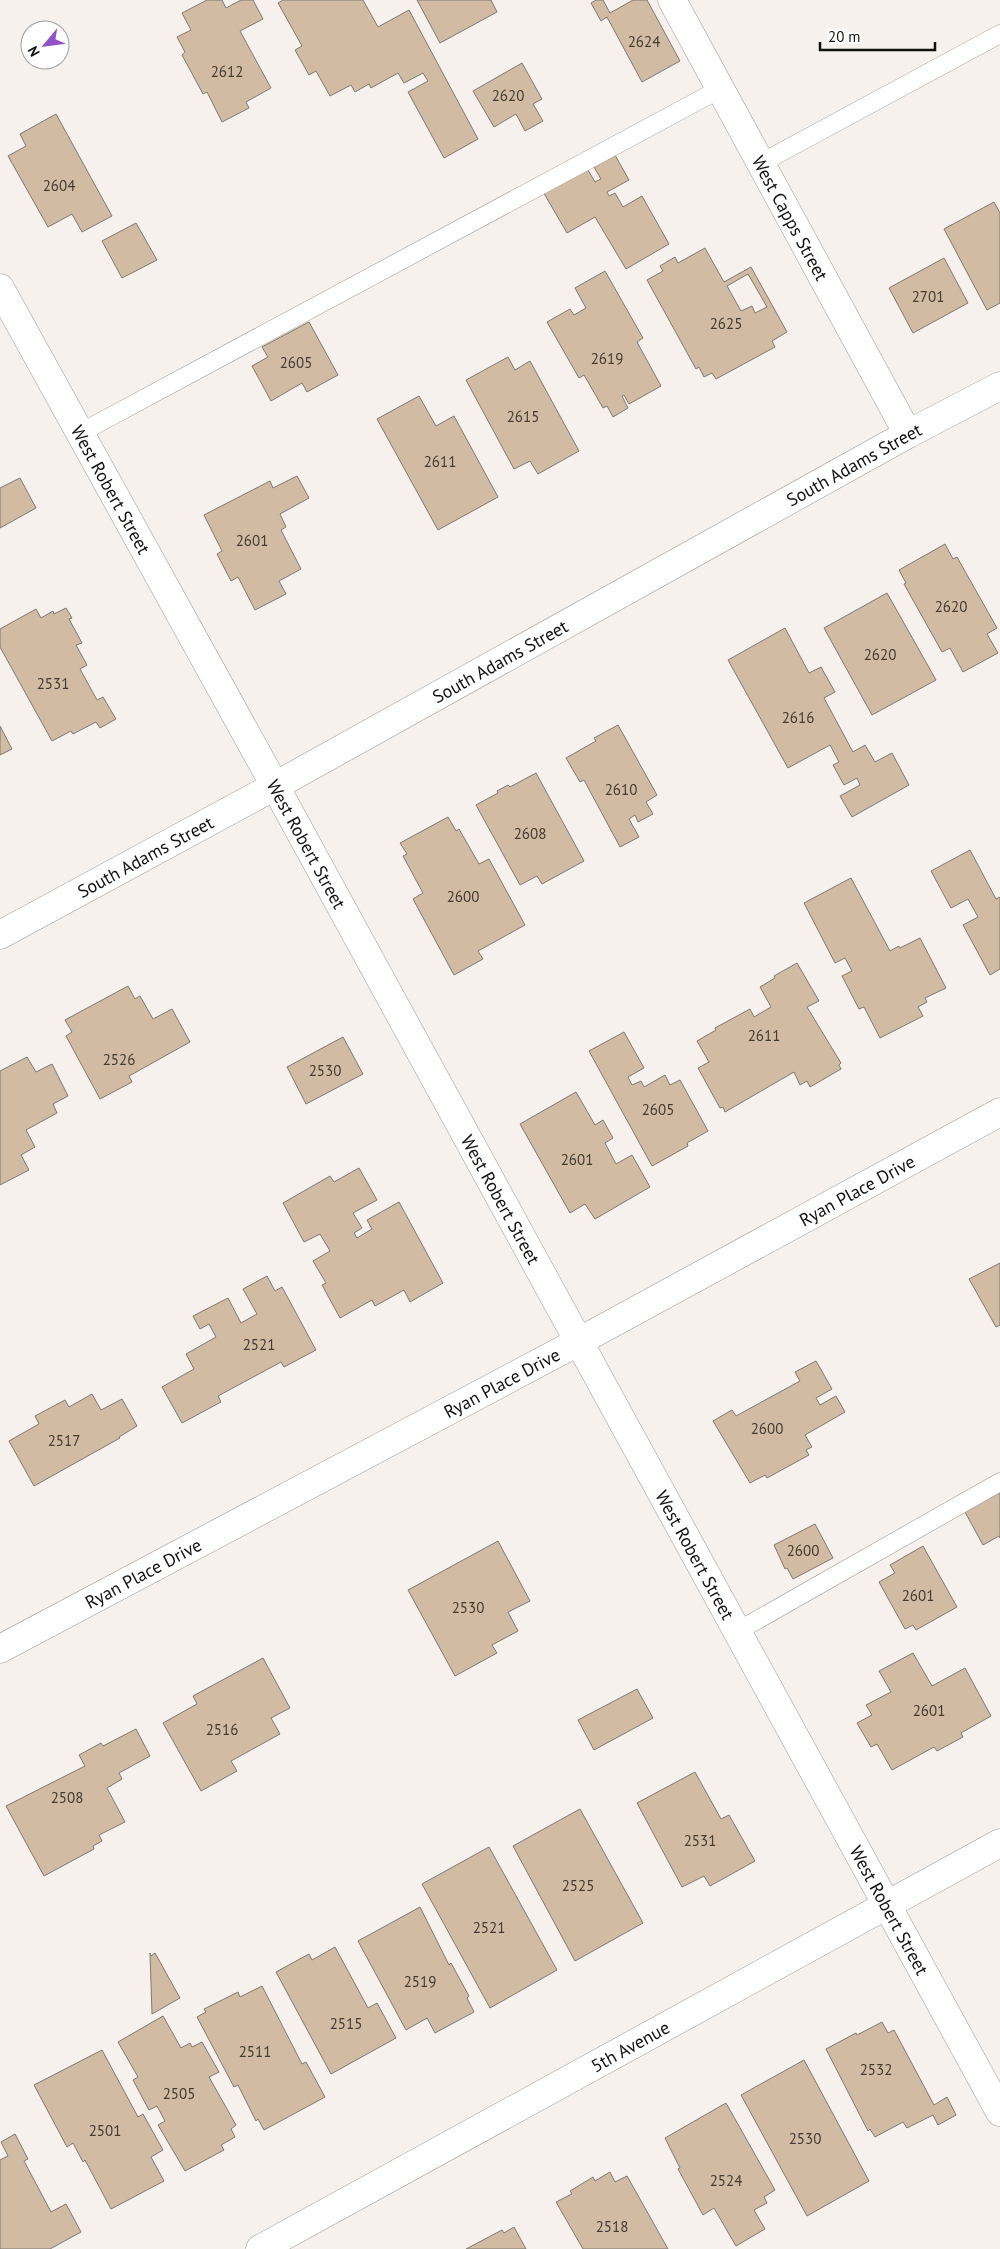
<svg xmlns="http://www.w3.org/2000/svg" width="1000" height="2249" font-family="'PT Sans',sans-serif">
<rect width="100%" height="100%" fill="#f6f1ec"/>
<!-- building -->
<g fill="#d2bba3" stroke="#7d7975" fill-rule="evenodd">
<path d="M207,0H222L226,8L241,0H253L263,19L240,31L271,88L246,102L249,108L222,122L207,92L203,94L182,55L185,52L177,37L191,30L182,13Z"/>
<path d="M283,0H363L378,27L409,10L478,139L444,158L408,92L428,81L423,73L404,83L398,73L371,88L369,84L355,92L351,85L330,96L316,71L309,75L295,50L302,46L278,3Z"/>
<path d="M417,0H491L497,12L440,43Z"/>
<path d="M596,0H603L610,13L633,0H647L680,61L642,82L607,17L601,21L591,3Z"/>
<path d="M522,63L542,99L533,104L543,121L525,131L516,114L494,127L473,91Z"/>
<path d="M56,114L112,216L82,232L72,214L48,227L8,156L26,146L20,134Z"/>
<path d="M615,155L629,180L607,192L609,196L615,193L623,207L642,196L669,244L626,269L595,217L567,233L542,190L585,165L595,182L601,179L594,167Z"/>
<path d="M994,202L1000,213V303L987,310L944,229Z"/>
<path d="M136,223L157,260L122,278L102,241Z"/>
<path d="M705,248L724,282L751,267L787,332L772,341L775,347L716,379L712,373L704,377L699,367L696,369L647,280L663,271L660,266L675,257L678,263ZM748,274L767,307L755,313L752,306L741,311L727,286Z"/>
<path d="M944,258L968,303L913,333L889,288Z"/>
<path d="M605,271L643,338L637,342L661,386L629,404L624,395L622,396L628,408L613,417L607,406L603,408L584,375L579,378L547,322L570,309L574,315L586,308L575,288Z"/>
<path d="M309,322L338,375L307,392L302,383L271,401L252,366L268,357L262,347Z"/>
<path d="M508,357L515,370L530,361L579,451L538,474L530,461L514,469L466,380Z"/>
<path d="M419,396L436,426L454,416L498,497L438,530L377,419Z"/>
<path d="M297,476L309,498L280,514L286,527L281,530L301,569L279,581L286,594L255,610L238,577L231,581L217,554L222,551L204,515L270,481L273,488Z"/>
<path d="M20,478L36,508L0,528V488Z"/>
<path d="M945,544L953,559L957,557L997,628L987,634L998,653L963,672L950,648L942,652L904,584L906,583L899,570Z"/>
<path d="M887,593L936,680L872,715L824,628Z"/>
<path d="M66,608L72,618L69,619L82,643L76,645L87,665L80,669L97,700L103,697L116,719L100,728L96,722L73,734L71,731L52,741L0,647V629L36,609L41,618L53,611L54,614Z"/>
<path d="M785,628L809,673L821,667L835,692L824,698L853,752L865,745L875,762L892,753L909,785L852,817L840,796L860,785L857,778L844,785L833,765L839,762L830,745L788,768L728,660Z"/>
<path d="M618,725L657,795L646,802L653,814L638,822L635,815L629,819L639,837L620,847L584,780L580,782L566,758L596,741L594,738Z"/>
<path d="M0,726L12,749L0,755Z"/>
<path d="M536,773L584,861L542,884L537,876L520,885L476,805L498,793L497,791L508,785L510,787Z"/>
<path d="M448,817L456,831L459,829L479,864L489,859L525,925L478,951L483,959L454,975L413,899L423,893L403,856L407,854L400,843Z"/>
<path d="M970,850L996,899L1000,897V969L990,975L963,925L978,917L968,899L951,908L931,871Z"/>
<path d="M851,878L890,951L899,946L900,948L920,938L946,988L925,998L927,1002L918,1007L923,1016L880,1038L864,1007L859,1009L842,976L852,971L845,958L835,963L804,903Z"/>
<path d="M797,963L819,1001L807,1007L841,1063L839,1065L841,1069L810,1087L807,1081L800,1085L794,1072L725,1112L723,1107L720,1108L698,1068L709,1062L697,1041L716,1030L715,1028L750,1009L754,1017L771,1007L760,987L775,978L774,976Z"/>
<path d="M128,986L135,999L140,996L153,1019L172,1009L190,1042L129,1076L132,1082L100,1099L66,1036L72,1032L65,1020Z"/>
<path d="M624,1032L644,1068L628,1077L632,1085L641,1081L644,1087L665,1075L670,1085L680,1080L708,1131L687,1143L688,1146L652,1166L589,1051Z"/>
<path d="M343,1037L363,1074L306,1104L287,1067Z"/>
<path d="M27,1057L36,1072L52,1064L68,1096L53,1104L57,1113L26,1130L35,1147L21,1155L29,1170L0,1185V1071Z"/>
<path d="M576,1092L595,1125L603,1120L613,1138L605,1143L616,1164L632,1155L650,1187L595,1219L585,1204L570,1213L520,1124Z"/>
<path d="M359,1168L377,1200L353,1213L362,1228L354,1233L357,1238L372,1229L367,1220L399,1202L443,1283L410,1302L404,1290L375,1306L372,1300L340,1318L322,1285L326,1283L313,1261L330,1251L320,1234L304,1242L283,1203L330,1176L334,1182Z"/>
<path d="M1000,1263V1325L996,1327L969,1279Z"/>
<path d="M267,1276L275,1291L282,1287L316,1350L284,1367L281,1362L218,1396L221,1402L182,1423L162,1387L194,1369L186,1354L216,1337L209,1324L200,1329L193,1316L228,1298L241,1323L257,1314L243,1289Z"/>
<path d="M816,1361L832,1389L816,1398L820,1405L836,1396L845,1412L805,1435L812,1447L806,1450L809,1455L767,1478L765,1475L750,1483L713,1421L732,1410L736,1416L800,1381L795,1372Z"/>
<path d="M92,1394L101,1410L122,1399L137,1426L119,1437L120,1438L34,1486L9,1441L39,1424L35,1416L65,1400L69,1407Z"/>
<path d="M1000,1492V1538L999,1536L983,1545L965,1512Z"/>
<path d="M815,1524L833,1558L793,1579L787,1568L785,1569L774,1545Z"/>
<path d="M498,1541L530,1601L508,1612L518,1631L492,1645L497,1653L455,1676L408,1590Z"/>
<path d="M923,1546L957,1607L916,1630L913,1625L905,1629L879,1582L895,1573L890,1565Z"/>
<path d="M913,1653L932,1686L965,1668L991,1716L961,1733L963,1737L937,1751L934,1747L892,1770L877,1744L871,1747L857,1723L872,1715L866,1705L891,1692L879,1671Z"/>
<path d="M263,1658L290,1708L271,1718L280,1734L231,1761L237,1771L201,1791L163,1723L197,1704L193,1696Z"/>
<path d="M637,1689L653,1718L594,1750L578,1720Z"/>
<path d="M136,1729L150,1756L119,1773L122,1779L107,1788L125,1822L99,1835L102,1841L93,1846L94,1849L44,1876L6,1806L85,1766L79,1755L101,1743L103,1746Z"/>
<path d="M695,1772L721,1819L729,1815L755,1861L710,1886L704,1876L682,1887L637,1803Z"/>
<path d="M580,1809L643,1923L575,1961L513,1846Z"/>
<path d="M489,1847L557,1970L490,2008L422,1884Z"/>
<path d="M420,1907L449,1965L451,1963L469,1996L467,1998L474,2012L435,2033L427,2018L406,2030L358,1941Z"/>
<path d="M335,1947L368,2008L377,2003L396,2038L331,2074L276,1972L309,1954L312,1960Z"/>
<path d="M150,1953L151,1956L155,1953L180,1998L152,2014Z"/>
<path d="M262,1986L302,2064L306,2062L325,2097L264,2130L258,2119L256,2121L238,2085L234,2087L197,2017L206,2012L204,2009L238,1992L240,1997Z"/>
<path d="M163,2016L181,2048L190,2043L192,2047L202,2042L219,2072L209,2077L236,2125L231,2129L235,2137L221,2145L224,2150L185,2171L158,2125L165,2121L157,2106L149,2110L133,2080L138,2077L118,2042Z"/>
<path d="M882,2022L888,2033L894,2030L934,2105L947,2097L956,2115L938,2125L933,2115L907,2128L903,2122L875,2137L870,2129L868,2131L826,2049L856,2033L857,2035Z"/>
<path d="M102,2050L138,2117L143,2114L163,2150L151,2157L164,2181L111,2209L85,2160L83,2162L73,2143L67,2147L34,2085Z"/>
<path d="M804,2060L869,2181L807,2216L741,2095Z"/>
<path d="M726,2103L775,2190L764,2197L767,2203L754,2210L765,2229L736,2246L714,2208L703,2215L678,2169L680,2168L665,2138Z"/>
<path d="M15,2134L28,2159L24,2161L51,2212L66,2204L81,2232L50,2249H0V2160L8,2156L1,2142Z"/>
<path d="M610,2172L615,2182L627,2176L668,2249H583L556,2202L572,2194L570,2191L593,2177L595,2181Z"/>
<path d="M514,2227L526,2249H466L502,2230L504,2233Z"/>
</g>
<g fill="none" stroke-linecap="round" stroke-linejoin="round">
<defs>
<g id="service">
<path d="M761,163L1000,34"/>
<path d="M80,433L720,89"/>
<path d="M736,1632L1000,1482"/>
</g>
<g id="minor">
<path id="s1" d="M672,0L908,434"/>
<path id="s2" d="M0,288L275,786L1000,2112"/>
<path id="s3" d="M0,935L275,786L908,434L1000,386"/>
<path id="s4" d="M0,1649L578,1342L1000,1112"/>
<path id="s5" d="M260,2249L1000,1843"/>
</g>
</defs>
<!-- service casing -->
<use href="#service" stroke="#9e9995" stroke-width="19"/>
<!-- minor casing -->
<use href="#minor" stroke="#9e9995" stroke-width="29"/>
<!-- service -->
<use href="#service" stroke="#fff" stroke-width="18"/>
<!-- minor -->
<use href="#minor" stroke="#fff" stroke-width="28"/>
</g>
<g text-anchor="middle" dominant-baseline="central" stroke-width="4" stroke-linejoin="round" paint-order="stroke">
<!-- number labels -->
<g font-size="15" fill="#423b34">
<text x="644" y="41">2624</text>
<text x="227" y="71">2612</text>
<text x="508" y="95">2620</text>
<text x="59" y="185">2604</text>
<text x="928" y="296">2701</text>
<text x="726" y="323">2625</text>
<text x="607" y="358">2619</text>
<text x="296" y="362">2605</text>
<text x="523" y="416">2615</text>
<text x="440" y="461">2611</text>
<text x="252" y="540">2601</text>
<text x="951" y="606">2620</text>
<text x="880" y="654">2620</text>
<text x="53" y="683">2531</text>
<text x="798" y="717">2616</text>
<text x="621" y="789">2610</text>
<text x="530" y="833">2608</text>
<text x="463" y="896">2600</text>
<text x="764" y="1035">2611</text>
<text x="119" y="1059">2526</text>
<text x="325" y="1070">2530</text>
<text x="658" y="1109">2605</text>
<text x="577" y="1159">2601</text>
<text x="259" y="1344">2521</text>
<text x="767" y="1428">2600</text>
<text x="64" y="1440">2517</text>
<text x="803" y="1550">2600</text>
<text x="918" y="1595">2601</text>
<text x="468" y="1607">2530</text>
<text x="929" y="1710">2601</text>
<text x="222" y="1729">2516</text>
<text x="67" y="1797">2508</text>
<text x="700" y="1840">2531</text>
<text x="578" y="1885">2525</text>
<text x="489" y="1927">2521</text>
<text x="420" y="1981">2519</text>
<text x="346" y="2023">2515</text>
<text x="255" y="2051">2511</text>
<text x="876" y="2069">2532</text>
<text x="179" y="2093">2505</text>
<text x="105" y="2130">2501</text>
<text x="805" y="2138">2530</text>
<text x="726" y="2180">2524</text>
<text x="612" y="2226">2518</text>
</g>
<!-- street labels -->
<g font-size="18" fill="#12100f" stroke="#fff">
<text stroke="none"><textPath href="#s1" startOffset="248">West Capps Street</textPath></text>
<text stroke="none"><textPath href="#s3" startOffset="975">South Adams Street</textPath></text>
<text stroke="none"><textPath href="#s2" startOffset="230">West Robert Street</textPath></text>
<text stroke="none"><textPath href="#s3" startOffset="570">South Adams Street</textPath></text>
<text stroke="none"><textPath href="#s2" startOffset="635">West Robert Street</textPath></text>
<text stroke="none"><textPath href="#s3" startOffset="165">South Adams Street</textPath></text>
<text stroke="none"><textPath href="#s4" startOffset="972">Ryan Place Drive</textPath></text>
<text stroke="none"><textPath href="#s2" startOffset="1040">West Robert Street</textPath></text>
<text stroke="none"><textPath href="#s4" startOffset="568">Ryan Place Drive</textPath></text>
<text stroke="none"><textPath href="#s2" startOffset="1445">West Robert Street</textPath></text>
<text stroke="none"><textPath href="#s4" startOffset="162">Ryan Place Drive</textPath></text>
<text stroke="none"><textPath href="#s2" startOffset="1850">West Robert Street</textPath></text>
<text stroke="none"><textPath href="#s5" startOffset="422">5th Avenue</textPath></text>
</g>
</g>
<!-- north arrow -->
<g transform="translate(45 45) rotate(241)"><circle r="24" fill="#ffffff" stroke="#a09f9f"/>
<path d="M0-4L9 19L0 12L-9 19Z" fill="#9253c8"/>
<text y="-8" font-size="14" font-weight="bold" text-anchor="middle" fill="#12100f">N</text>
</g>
<!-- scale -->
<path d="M820 42v8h115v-8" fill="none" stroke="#12100f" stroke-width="2.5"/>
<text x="828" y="42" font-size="15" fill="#12100f" stroke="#ffffff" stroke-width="4" paint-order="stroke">20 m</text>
</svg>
